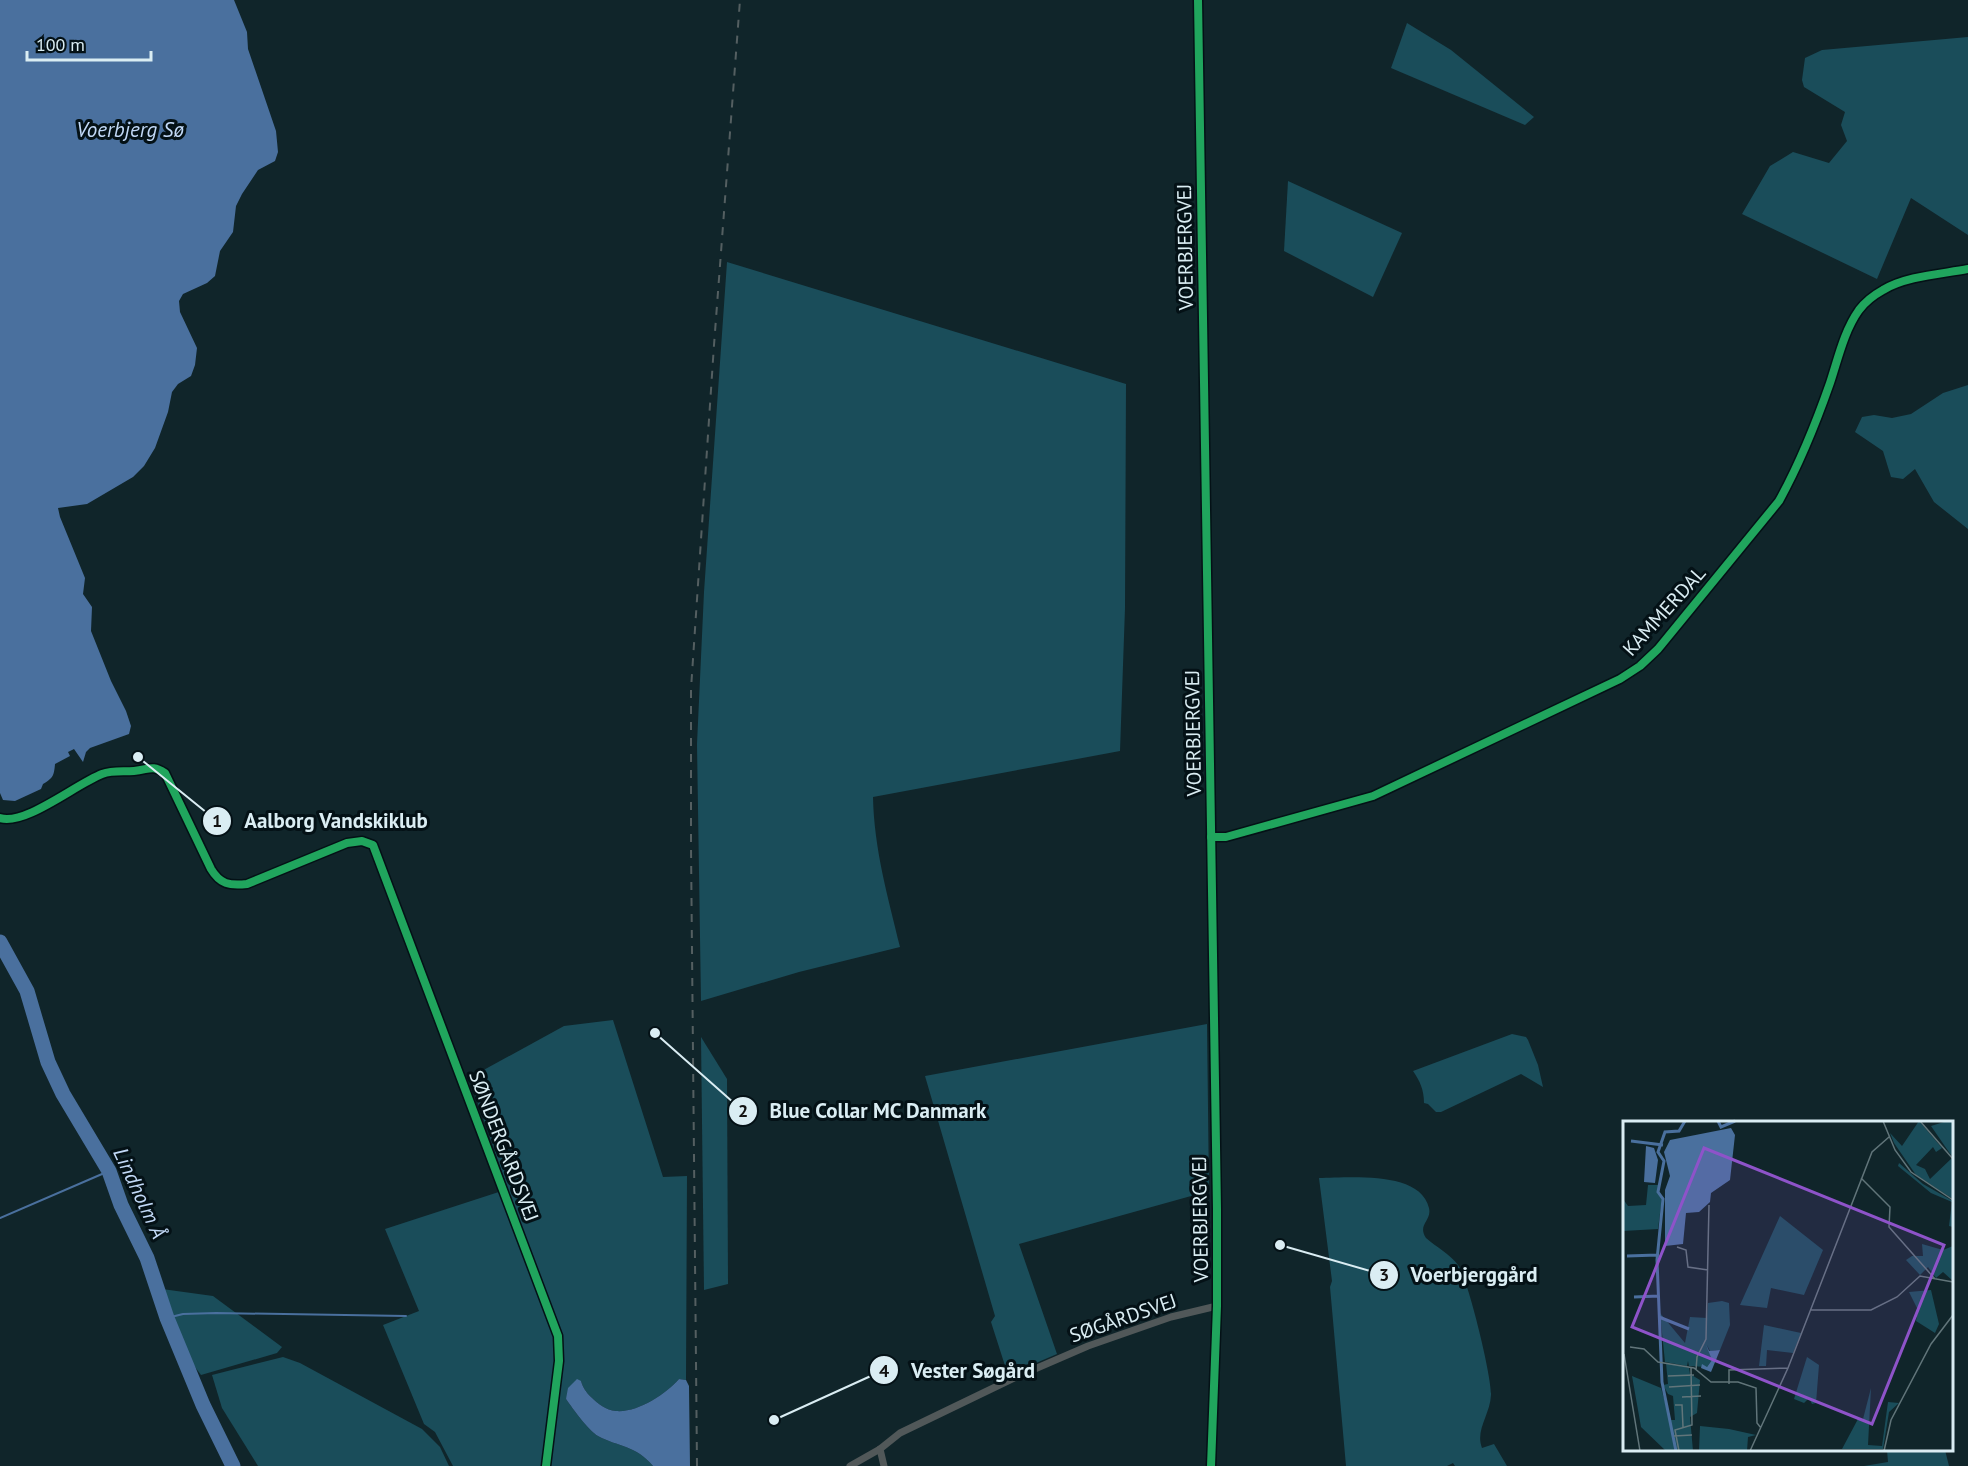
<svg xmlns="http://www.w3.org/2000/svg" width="1968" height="1466" font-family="'PT Sans',sans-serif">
<rect width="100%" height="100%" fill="#10252a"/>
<!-- green -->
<g fill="#1a4d5a">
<path d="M1407,23L1451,50L1534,117L1525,125L1391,68Z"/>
<path d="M1968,37V235L1911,198L1877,279L1742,214L1770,166L1793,152L1829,163L1847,141L1841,125L1845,112L1804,87L1802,80L1805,58L1822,50Z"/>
<path d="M1288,181L1402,233L1373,297L1284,251Z"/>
<path d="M727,262L1126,384L1125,608L1120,751L873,797C874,849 888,897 900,947L799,972L701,1001L697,744L704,592Z"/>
<path d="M1968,385V529L1934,502L1915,469L1903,479L1891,477L1883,451L1855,432L1862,417L1874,415L1892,418L1911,414L1943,393Z"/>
<path d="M613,1020L663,1177L687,1176L686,1380L679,1379C666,1394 637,1413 616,1411C606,1410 598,1404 591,1397C586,1392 583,1388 581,1381L566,1399C573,1409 588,1430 598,1436C618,1447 636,1445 653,1466H453L435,1432L424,1424L383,1325L419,1311L385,1229L508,1189L469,1078L564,1026Z"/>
<path d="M1207,1024L1209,1191L1019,1244L1057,1354L1008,1375L991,1322L995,1316L925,1076Z"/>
<path d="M1512,1034L1526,1037L1528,1040L1538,1065L1543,1087L1521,1074L1441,1112H1436L1428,1104L1424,1103C1424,1090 1420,1081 1413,1071Z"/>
<path d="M701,1037L727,1079L728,1284L704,1290Z"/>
<path d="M1319,1178C1348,1178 1420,1170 1429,1208C1432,1221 1417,1224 1426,1238C1436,1247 1450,1254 1458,1265C1468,1279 1492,1377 1491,1395C1490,1415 1475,1430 1482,1448L1494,1444L1507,1466H1455L1453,1463L1447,1466H1346L1330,1287L1332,1281Z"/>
<path d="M162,1289L213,1296L282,1347L277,1353L201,1375L189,1359Z"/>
<path d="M283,1357L300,1363L422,1429L440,1447L449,1466H258L222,1408L212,1375Z"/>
<path d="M1887,1450H1945L1949,1466H1864L1888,1462Z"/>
</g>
<!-- water -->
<g fill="#4a709e">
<path d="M0,0H234L247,32L248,49L276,131L278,152L275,161L258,170L242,194L236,206L233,232L220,251L215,276L207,283L183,294L179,301L180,312L197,348L195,365L191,376L178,384L172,392L168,412L155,448L144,466L133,477L87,504L58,508L60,517L85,578L83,594L92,607L91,631L111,681L126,711L131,726L129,734L90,748L86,752L83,762L74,749L68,752L70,756L55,764C54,776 53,778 43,784L41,789L15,801L3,800L0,793Z"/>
<path d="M577,1379L581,1381C583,1388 586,1392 591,1397C598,1404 606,1410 616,1411C637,1413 666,1394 679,1379L686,1380L689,1386L690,1466H653C636,1445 618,1447 598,1436C588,1430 573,1409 566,1399L568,1388Z"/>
</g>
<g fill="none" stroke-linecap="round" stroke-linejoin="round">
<!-- stream -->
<g stroke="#4a709e" stroke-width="2">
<path d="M0,1218L109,1171"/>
<path d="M167,1318L183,1314L216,1313L406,1316"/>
</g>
<!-- river -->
<path stroke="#4a709e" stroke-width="15" d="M0,942L27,991L48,1062L63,1094L109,1171L121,1205L147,1258L167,1318L203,1405L233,1466"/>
<!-- minor -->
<g stroke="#515859" stroke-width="7">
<path d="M1211,837H1226L1373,796L1620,679L1640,666L1658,649L1779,501C1800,463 1816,423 1830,383C1838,359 1844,331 1859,310C1865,302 1874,295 1883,290C1906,276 1942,274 1968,269"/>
<path d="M373,845L558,1336L559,1361L546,1466"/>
<path d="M880,1449L884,1466"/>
<path d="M850,1466L880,1449L900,1433L1014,1378L1088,1346L1171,1317L1217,1306"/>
</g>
<!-- tertiary -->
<path stroke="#515859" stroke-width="9" d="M1198,0L1217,1209V1306L1211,1466"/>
<!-- rail -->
<path stroke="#545f61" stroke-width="2" stroke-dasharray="8 8" stroke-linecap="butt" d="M697,1466L691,847V689L714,345L740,0"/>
<defs>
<g id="cycleway">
<path d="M1198,0L1217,1209V1306L1211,1466"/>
<path d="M0,818C25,826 76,784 102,774C113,770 123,772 134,771C149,770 151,764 165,773L211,869C220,884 229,886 247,884L347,843L362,841L373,845L558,1336L559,1361L546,1466"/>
<path d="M1211,837H1226L1373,796L1620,679L1640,666L1658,649L1779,501C1800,463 1816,423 1830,383C1838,359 1844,331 1859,310C1865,302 1874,295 1883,290C1906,276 1942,274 1968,269"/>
</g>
</defs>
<!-- cycleway casing -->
<use href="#cycleway" stroke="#041116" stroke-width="11"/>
<!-- cycleway -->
<use href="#cycleway" stroke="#20a55d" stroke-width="8"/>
</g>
<g text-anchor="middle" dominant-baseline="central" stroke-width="6" stroke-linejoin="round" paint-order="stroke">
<!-- street labels -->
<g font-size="20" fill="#daedf3" stroke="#041116">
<text transform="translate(1185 247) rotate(-91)">VOERBJERGVEJ</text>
<text transform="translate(1664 611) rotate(-48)">KAMMERDAL</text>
<text transform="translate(1193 733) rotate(-91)">VOERBJERGVEJ</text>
<text transform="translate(504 1146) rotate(69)">SØNDERGÅRDSVEJ</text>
<text transform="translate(1200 1219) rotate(-91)">VOERBJERGVEJ</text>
<text transform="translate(1123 1318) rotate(-19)">SØGÅRDSVEJ</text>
</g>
<!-- water labels -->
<g font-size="21" font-style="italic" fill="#c2d9f7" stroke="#041116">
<text x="130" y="129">Voerbjerg Sø</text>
<text transform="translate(140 1193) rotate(65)">Lindholm Å</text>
</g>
</g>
<!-- overview -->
<g transform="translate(1623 1121)">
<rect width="330" height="330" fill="#10252a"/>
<path d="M296,0L319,27L313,31L310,26L293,44L302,48L307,58L329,37L330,78L293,54L271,22L267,12L279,25ZM324,0H330V37L308,5ZM276,42L300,63L330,80V106L326,105L329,81L308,72L275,45ZM25,64H36L34,71L39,77L35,108L0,110V78L5,85L23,84ZM157,95L200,129L181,174L148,167L144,187L117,184ZM299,123L320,129L330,125V160L320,151L313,157L305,146L297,154L283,139L289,135H300ZM308,169L316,203L312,212L293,200L295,189L286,171ZM99,180L106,182L107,204L97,229L87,230L84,224L89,239L84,246L66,245L65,240L64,245L42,241L37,192L62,222L67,196L84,197L85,182ZM141,204L178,212L170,232L144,229L143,245H136ZM184,236L196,244L193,282L189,283L186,277L181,282L171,278ZM43,242L66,247L67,253L77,259L74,292L67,296L70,330H43L18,306L9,255L38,267L47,299H52L50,275L45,273L40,264L45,263ZM248,267L245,324L259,325L265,281L276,282L266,291L260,328H219L235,298H240ZM77,305L106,308L133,314L125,316L124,330H76Z" fill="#1a4d5a"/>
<path d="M108,7L112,14L107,59L88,72L87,81L76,91L63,92L60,123L42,125V69L47,55L41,31L47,19ZM23,25L31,27L35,39L32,62L21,61ZM83,224L86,230L97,229L88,251L78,247L79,243L84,246L89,239Z" fill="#4a709e"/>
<path fill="none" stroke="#4a709e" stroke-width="3" d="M95,0L98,6L112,0M8,20L40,24M4,135L34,134M11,176L36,175M36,196L66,208M53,330L39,261L34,139L40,78L35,71L41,40L35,31L42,11L56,10L62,0"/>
<path fill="none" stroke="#61757a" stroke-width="1.5" d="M260,0L272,29L288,51L330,79M297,0L330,38M238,57L267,86L266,106L312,158M54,126L63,129L65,146L85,149M188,189H248L274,176L297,155L330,161M7,226L21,228L35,241L71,247L88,261H115L133,267L134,302L138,307M1,233L17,330M73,249L74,236L83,218L86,84M45,255L71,254M106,263V249L165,247M46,266L77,264M59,276L78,275M52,284H59L60,306M51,315L69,314M56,330L52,309L69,304L68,247M127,330L165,247L249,31L266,16M261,330L268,299L308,223L330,194"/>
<path fill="#8e53c9" fill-opacity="0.15" stroke="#8e53c9" stroke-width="3" d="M81,27L321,124L249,303L9,206Z"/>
<rect width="330" height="330" fill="none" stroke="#daedf3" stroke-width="3"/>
</g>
<!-- callouts -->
<path fill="none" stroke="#daedf3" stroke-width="2" d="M138 757L217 821M655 1033L743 1111M1280 1245L1384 1275M774 1420L884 1370"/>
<g fill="#daedf3" stroke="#041116" stroke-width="2">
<circle cx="138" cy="757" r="6"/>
<circle cx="655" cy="1033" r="6"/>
<circle cx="1280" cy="1245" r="6"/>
<circle cx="774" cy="1420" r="6"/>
<circle cx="217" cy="821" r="15"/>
<circle cx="743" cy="1111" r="15"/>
<circle cx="1384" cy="1275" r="15"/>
<circle cx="884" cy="1370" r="15"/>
</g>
<g font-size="18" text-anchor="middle" font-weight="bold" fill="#111">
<text x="217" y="827">1</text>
<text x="743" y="1117">2</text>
<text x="1384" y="1281">3</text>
<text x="884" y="1377">4</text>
</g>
<g font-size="21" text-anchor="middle" font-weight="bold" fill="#daedf3" stroke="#041116" stroke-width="6" stroke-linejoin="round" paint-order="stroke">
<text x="336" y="828">Aalborg Vandskiklub</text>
<text x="878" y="1118">Blue Collar MC Danmark</text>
<text x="1474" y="1282">Voerbjerggård</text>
<text x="973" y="1378">Vester Søgård</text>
</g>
<!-- scale -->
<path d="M27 51v9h124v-9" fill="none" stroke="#daedf3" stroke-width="3"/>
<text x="36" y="51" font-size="18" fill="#daedf3" stroke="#041116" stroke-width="4.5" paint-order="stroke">100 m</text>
</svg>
